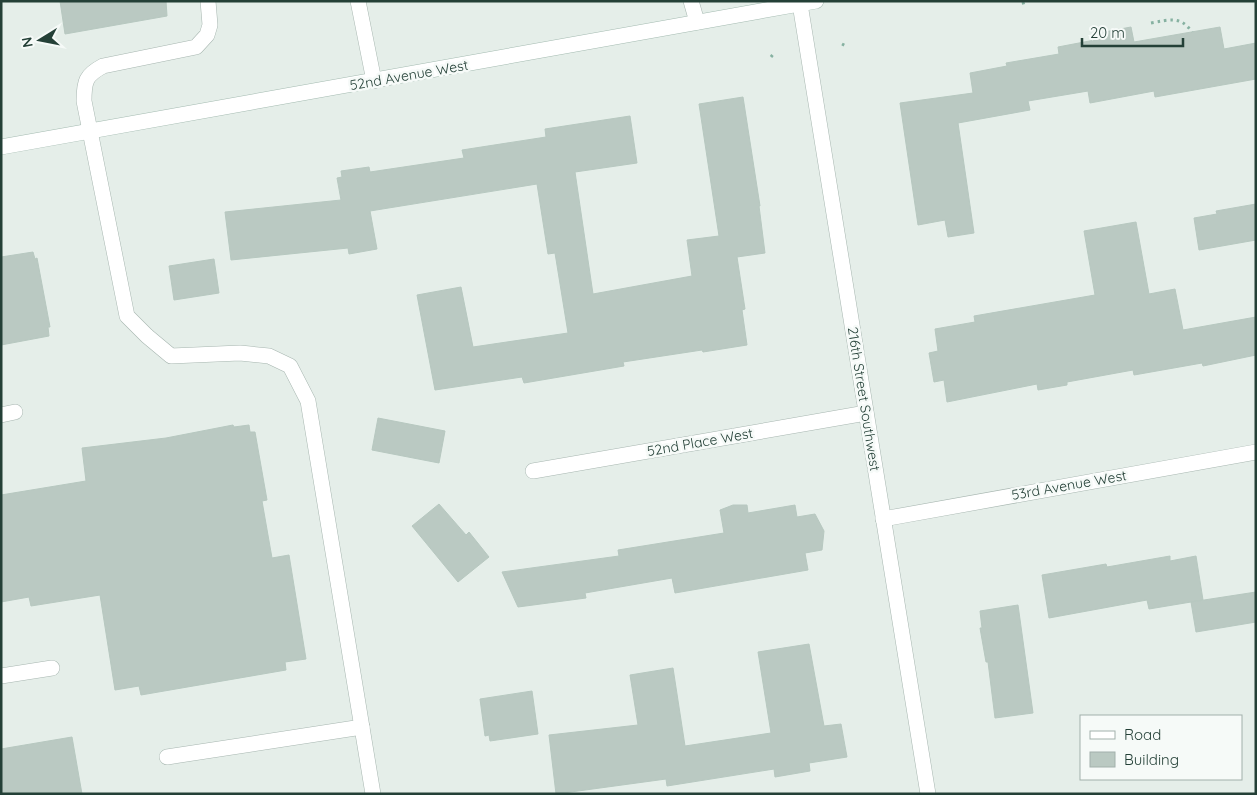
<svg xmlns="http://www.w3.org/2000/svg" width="1257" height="795" font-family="Quicksand,sans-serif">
<rect width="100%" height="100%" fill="#e5eee9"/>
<!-- building -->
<g fill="#bac9c2" stroke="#b7c8c0">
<path d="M60,1H166L167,16L65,34Z"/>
<path d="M1131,27L1134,42L1220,27L1224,49L1256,43V79L1155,97L1154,91L1090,103L1088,91L1028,101L1030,110L958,123L974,233L948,237L945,220L918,225L900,103L973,93L970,73L1007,66L1006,63L1059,54L1058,47L1105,38L1104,32Z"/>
<path d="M743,97L760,206H759L765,253L737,257L745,309L742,310L747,345L703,352L702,350L623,362L624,366L524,383L522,377L435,390L417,295L461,287L473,347L568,333L555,253L548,254L537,184L370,211L377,249L349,254L348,248L231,260L225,212L341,200L337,178L342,177L341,171L369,167L370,172L464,158L462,150L546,137L545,129L630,116L637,163L575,172L593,294L692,276L687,240L719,236L699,104Z"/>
<path d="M1256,204V240L1199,250L1194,218L1217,214L1216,211Z"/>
<path d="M1136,222L1149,294L1175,289L1183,330L1256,317V355L1203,366L1202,363L1134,375L1133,370L1067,382V385L1038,390L1037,384L947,402L944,380L934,382L929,353L938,351L935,329L975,322L974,316L1095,295L1084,231Z"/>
<path d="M33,252L35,259L37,258L50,327H48L49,336L1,345V257Z"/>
<path d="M214,259L219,293L174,300L169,266Z"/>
<path d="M378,418L445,431L439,463L372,450Z"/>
<path d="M233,425L234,427L249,425L250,432H255L267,500L262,501L272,558L289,555L306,659L285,662L286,670L141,695L139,686L115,690L100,595L31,606L29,597L1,602V495L86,481L82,448L166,438Z"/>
<path d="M439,504L466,535L469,532L489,557L458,582L412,526Z"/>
<path d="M733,505H747L748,513L795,505L797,517L815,514L824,531L822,550L805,553L808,570L675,593L672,578L585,593L586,598L518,607L502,572L619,556L618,550L724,533L720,510Z"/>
<path d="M1170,556V561L1196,556L1203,600L1149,609L1147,600L1049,618L1042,575L1106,564L1107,567Z"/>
<path d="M1256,592V622L1196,632L1191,602Z"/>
<path d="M1018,605L1033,713L995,718L988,662H986L980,628H982L980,611Z"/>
<path d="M809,644L824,726L841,724L847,757L809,763L810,771L775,777L774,769L667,786L666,779L556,794L549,735L638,725L630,675L673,668L685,746L771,733L758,652Z"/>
<path d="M532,691L538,734L490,741L489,735L485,736L480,699Z"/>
<path d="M72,737L82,794H1V749Z"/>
</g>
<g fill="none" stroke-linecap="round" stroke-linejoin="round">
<defs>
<g id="lane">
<path d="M208,1L210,25L207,35L196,47L103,66C86,75 84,81 84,101L127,316L147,336L171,356L240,353L269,356L290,366L308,401L373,794"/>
<path d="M358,1L374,81"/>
<path d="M691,1L697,22"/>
<path d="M1,415L15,412"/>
<path d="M1,676L52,668"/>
<path d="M167,757L362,727"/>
</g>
<g id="street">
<path d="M800,4L928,794"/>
<path d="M533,471L866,413"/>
<path d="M883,519L1256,452"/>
</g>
<path id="secondary" d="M1,147L816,1"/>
</defs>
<!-- lane casing -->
<use href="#lane" stroke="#a7b6b0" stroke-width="16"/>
<!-- street casing -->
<use href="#street" stroke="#a7b6b0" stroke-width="16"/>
<!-- secondary casing -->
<use href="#secondary" stroke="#a3bab0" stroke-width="16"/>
<!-- path -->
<g stroke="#86b1a1" stroke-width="3" stroke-dasharray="2.5 4" stroke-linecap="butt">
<path d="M1023,2L1024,6"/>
<path d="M1151,23C1169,20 1180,15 1192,32"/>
<path d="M842,44L846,46"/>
<path d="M771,57L774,53"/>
</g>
<!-- lane -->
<use href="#lane" stroke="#fff" stroke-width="15"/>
<!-- street -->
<use href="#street" stroke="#fff" stroke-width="15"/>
<!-- secondary -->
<use href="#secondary" stroke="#fff" stroke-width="15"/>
</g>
<g text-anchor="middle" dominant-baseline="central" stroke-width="5" stroke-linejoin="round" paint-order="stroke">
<!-- street labels -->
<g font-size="14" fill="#244037" stroke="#f6faf8">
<text transform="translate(409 75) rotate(-10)">52nd Avenue West</text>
<text transform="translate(864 399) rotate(81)">216th Street Southwest</text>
<text transform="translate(700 442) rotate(-10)">52nd Place West</text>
<text transform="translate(1069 485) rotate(-10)">53rd Avenue West</text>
</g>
</g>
<!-- border -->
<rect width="1257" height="795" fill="none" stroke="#244037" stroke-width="5"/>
<!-- legend -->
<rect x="1080" y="715" width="162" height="65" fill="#f6faf8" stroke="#a2b0ab"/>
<rect x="1090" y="731" width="25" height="8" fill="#ffffff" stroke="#a2b0ab"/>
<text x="1124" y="740" font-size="15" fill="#244037">Road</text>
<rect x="1090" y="752" width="25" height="15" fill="#bac9c2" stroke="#a2b0ab"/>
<text x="1124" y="765" font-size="15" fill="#244037">Building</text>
<!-- north arrow -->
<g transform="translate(40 40) rotate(260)" stroke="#f6faf8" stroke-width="4" paint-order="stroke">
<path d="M0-4L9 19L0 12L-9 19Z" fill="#244037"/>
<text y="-8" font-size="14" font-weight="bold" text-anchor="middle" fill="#244037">N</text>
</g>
<!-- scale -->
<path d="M1082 38v8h101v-8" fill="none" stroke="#244037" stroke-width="2.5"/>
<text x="1090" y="38" font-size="15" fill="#244037" stroke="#f6faf8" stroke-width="4" paint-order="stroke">20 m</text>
</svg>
